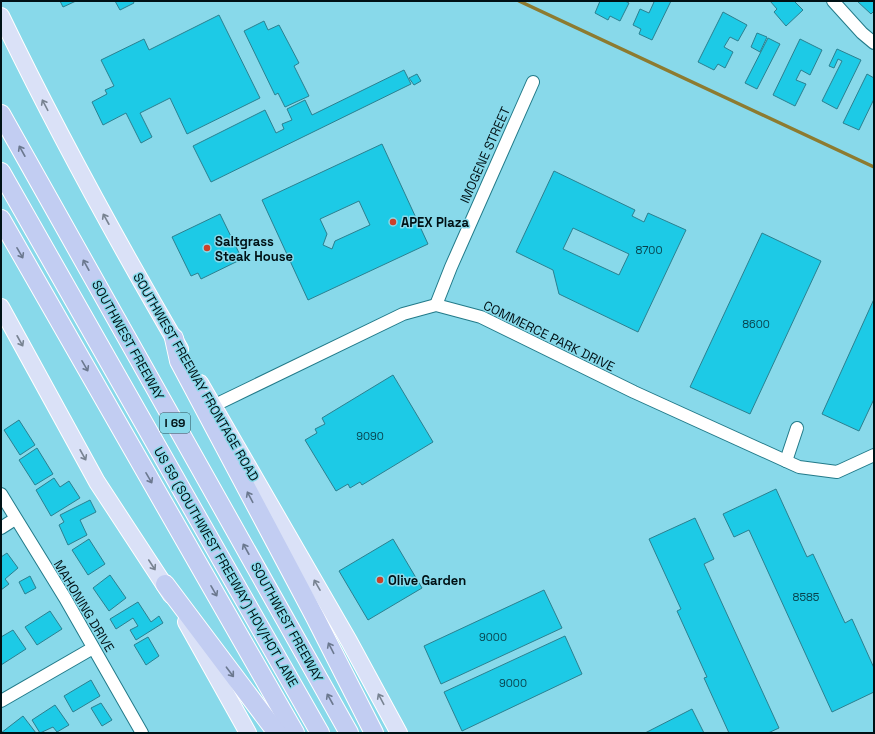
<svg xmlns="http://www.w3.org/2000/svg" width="875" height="734" font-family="'Space Grotesk',sans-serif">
<rect width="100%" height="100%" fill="#88d9ea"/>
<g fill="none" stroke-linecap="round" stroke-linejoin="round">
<!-- stream -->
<path stroke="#8d7b30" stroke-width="3.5" d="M519,1L874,167"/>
</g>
<!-- building -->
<g fill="#1dcae6" stroke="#2b8090" fill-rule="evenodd">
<path d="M60,1H76L63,7Z"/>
<path d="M115,1H133L134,3L120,10Z"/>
<path d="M600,1H625L629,3L620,21L610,16L608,20L595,13Z"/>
<path d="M651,1H671L652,40L639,34L641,29L633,25L640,9L649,13L654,2Z"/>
<path d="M770,1H794L803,10L786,26L774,12L777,9Z"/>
<path d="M857,1H874V11L871,14Z"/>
<path d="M723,12L747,25L738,41L730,37L724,47L733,52L725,68L718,64L714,70L698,62Z"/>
<path d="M219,15L260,98L187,134L170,98L140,113L152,137L141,143L126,113L103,125L92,102L107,94L105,90L114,86L101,60L144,39L149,50Z"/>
<path d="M264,21L268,30L279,25L299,63L294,66L309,96L285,107L278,93L275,95L244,31Z"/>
<path d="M757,33L767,37L760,52L751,47Z"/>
<path d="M768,38L780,44L757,89L745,83Z"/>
<path d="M800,39L822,50L810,75L801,70L796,80L806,84L795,106L773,95Z"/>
<path d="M837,49L861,60L837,109L822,101L842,61L838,59L834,68L829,66Z"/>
<path d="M404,70L411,84L211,182L193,146L265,110L276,133L284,129L282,124L292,120L287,109L305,100L312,115Z"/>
<path d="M417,74L421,81L414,85L409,78Z"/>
<path d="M867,74L874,78V99L859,130L843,123Z"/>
<path d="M382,144L428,244L308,300L262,200ZM359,201L370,225L335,241L332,249L323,245L327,234L320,219Z"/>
<path d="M554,171L635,210L632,216L644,222L648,213L686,230L638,332L559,294L553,270L516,252ZM573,228L629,254L619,275L563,249Z"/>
<path d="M220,214L242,259L201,279L198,273L191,276L172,237Z"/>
<path d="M762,233L821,261L750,414L690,387Z"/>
<path d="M874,299V399L859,431L822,414Z"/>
<path d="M393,375L433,442L362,485L360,482L350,488L348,484L336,491L305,440L317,433L315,429L325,424L322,418Z"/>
<path d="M19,420L35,445L20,455L4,430Z"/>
<path d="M37,448L53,474L35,485L19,460Z"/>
<path d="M54,478L60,487L69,481L80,498L51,516L36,490Z"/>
<path d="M776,489L807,557L813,554L845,623L852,619L874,668V692L832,712L749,530L734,537L723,514Z"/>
<path d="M90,500L96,512L80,520L87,535L68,545L59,525L64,522L60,515Z"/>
<path d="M695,518L714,559L704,564L779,728L768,733H729L704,678L707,677L677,611L681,609L649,539Z"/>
<path d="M89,539L105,564L88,575L72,550Z"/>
<path d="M393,539L422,588L368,620L339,571Z"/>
<path d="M7,553L18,568L5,579L9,584L1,590V557Z"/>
<path d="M110,575L126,598L109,611L93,588Z"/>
<path d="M30,576L36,588L25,594L19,582Z"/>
<path d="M544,590L562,628L441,684L424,646Z"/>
<path d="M138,602L151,622L159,616L163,623L136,640L130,630L138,626L133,618L116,629L110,619Z"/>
<path d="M50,611L62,629L37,645L25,627Z"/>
<path d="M13,630L26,649L1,665V637Z"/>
<path d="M565,636L582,674L462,731L444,692Z"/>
<path d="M148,637L159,656L146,665L134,645Z"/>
<path d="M91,680L100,696L73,712L64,696Z"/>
<path d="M101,703L112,720L102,726L91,708Z"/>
<path d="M55,705L69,725L57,732L53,727L40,733L32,720Z"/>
<path d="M692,709L704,733H645Z"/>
<path d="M23,716L36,733H1Z"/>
</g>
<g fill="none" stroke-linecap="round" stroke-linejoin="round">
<defs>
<g id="minor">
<path d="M833,1L862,33L874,43"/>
<path d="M436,305L451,267L533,82"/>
<path d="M213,406L403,314L436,305L481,317L634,392L799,467L837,472L874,455"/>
<path d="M786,461L797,428"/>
<path d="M1,494L65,598L142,733"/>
<path d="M1,528L15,519"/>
<path d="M1,701L93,648"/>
</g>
<g id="major">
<path d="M1,16C56,130 117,241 180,349"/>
<path d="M1,307L97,482L171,595"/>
<path d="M200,383L349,641L399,733"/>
<path d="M186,622L248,733"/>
</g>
<g id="highway">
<path d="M1,114L349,733"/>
<path d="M1,172L320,733"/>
<path d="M1,219L295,733"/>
<path d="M174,338L179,361L315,617L374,733"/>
<path d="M165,584L277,733"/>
</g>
</defs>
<!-- minor casing -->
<use href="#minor" stroke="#227a89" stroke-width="14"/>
<!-- major casing -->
<use href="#major" stroke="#fff" stroke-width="18"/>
<!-- highway casing -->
<use href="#highway" stroke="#fff" stroke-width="20"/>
<!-- minor -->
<use href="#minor" stroke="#fff" stroke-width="12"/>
<!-- major -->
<use href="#major" stroke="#dae1f7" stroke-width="16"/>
<!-- highway -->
<use href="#highway" stroke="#c2cdf2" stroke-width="18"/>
</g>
<!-- one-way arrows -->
<defs><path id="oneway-shaft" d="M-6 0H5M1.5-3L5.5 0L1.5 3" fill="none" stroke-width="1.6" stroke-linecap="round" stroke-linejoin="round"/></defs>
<g stroke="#788391">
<use href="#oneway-shaft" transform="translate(45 105) rotate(-118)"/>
<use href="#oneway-shaft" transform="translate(106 219) rotate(-119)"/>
<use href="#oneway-shaft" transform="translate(20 341) rotate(61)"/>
<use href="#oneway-shaft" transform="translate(83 455) rotate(61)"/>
<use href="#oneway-shaft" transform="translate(152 565) rotate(57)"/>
<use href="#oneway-shaft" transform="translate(317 585) rotate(-120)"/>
<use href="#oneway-shaft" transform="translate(381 699) rotate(-118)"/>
</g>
<g stroke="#6b788f">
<use href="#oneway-shaft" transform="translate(22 151) rotate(-119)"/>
<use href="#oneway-shaft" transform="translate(20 253) rotate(60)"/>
<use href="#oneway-shaft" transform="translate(86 265) rotate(-119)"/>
<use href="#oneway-shaft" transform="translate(85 366) rotate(60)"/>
<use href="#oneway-shaft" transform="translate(149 478) rotate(60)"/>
<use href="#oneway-shaft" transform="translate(250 497) rotate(-118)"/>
<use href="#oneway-shaft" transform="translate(246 549) rotate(-119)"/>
<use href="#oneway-shaft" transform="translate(214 591) rotate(60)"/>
<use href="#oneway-shaft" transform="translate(331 648) rotate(-117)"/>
<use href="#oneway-shaft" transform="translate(230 672) rotate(53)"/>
<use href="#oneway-shaft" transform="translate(330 699) rotate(-119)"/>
</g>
<!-- markers -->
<g fill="#cc4129" stroke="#88d9ea" stroke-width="1.5">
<circle cx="393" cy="222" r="4"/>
<circle cx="207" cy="248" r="4"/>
<circle cx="380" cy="580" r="4"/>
</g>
<g text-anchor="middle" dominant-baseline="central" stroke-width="3" stroke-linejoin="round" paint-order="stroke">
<!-- number labels -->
<g font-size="11" fill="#073f49">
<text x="649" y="250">8700</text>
<text x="756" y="324">8600</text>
<text x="370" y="436">9090</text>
<text x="806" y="597">8585</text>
<text x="493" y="637">9000</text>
<text x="513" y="683">9000</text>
</g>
<!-- shield labels -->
<rect fill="#88d9ea" stroke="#294d55" stroke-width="1" x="160" y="413" width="30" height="20" rx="3"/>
<g font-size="12" font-weight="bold" fill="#001115">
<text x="175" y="423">I 69</text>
</g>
<!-- street labels -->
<g font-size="13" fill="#001115" stroke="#88d9ea">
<text transform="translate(485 155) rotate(-66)">IMOGENE STREET</text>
<text transform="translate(549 336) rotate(26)">COMMERCE PARK DRIVE</text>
<text transform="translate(128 340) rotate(61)">SOUTHWEST FREEWAY</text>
<text transform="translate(196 377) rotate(60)">SOUTHWEST FREEWAY FRONTAGE ROAD</text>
<text transform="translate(226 567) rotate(60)">US 59 (SOUTHWEST FREEWAY) HOV/HOT LANE</text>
<text transform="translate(84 606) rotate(59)">MAHONING DRIVE</text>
<text transform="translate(287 622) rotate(61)">SOUTHWEST FREEWAY</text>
</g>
<!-- poi labels -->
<g font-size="13" font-weight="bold" fill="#001115" stroke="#88d9ea" text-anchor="start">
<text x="401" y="222">APEX Plaza</text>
<text x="215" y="241">Saltgrass<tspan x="215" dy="15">Steak House</tspan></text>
<text x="388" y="580">Olive Garden</text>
</g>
</g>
<!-- border -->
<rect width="875" height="734" fill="none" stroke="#001115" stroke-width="4"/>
</svg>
